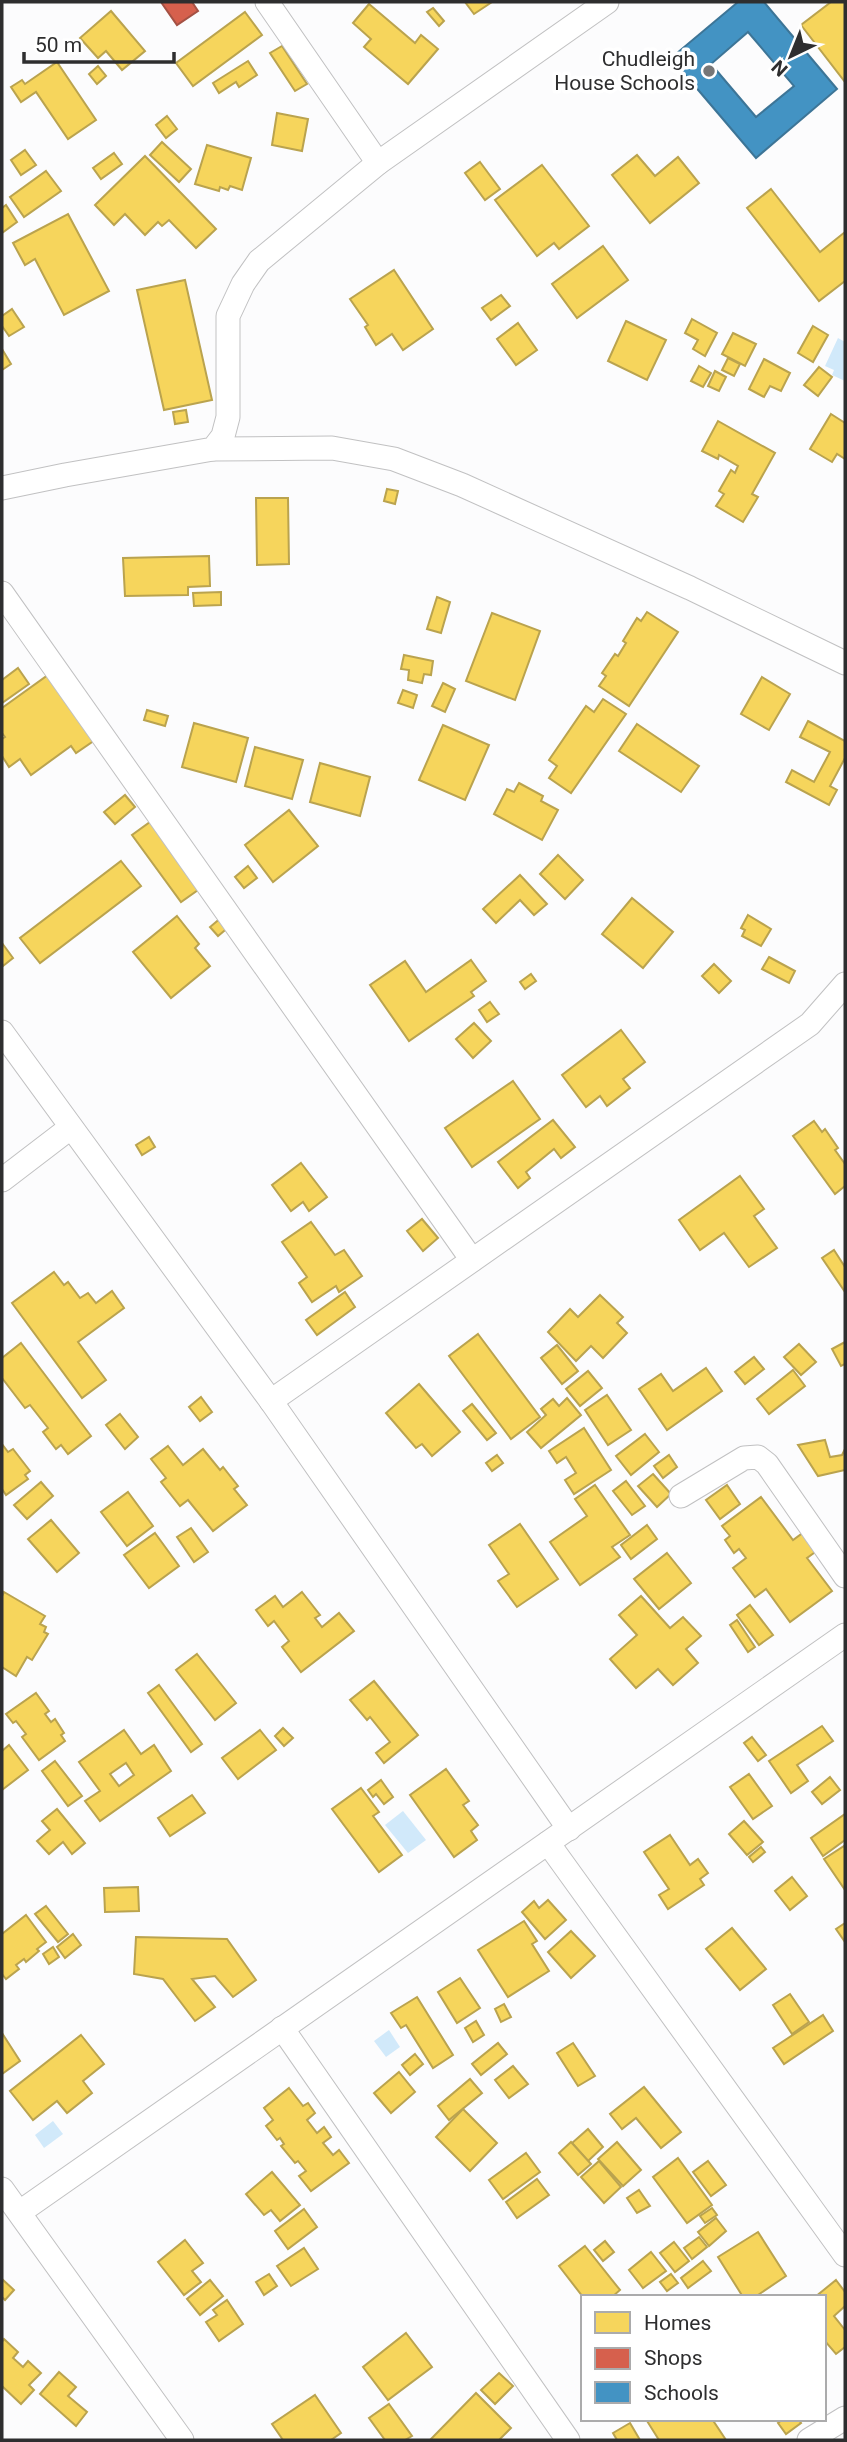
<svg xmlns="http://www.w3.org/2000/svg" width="847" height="2442" font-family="Roboto,sans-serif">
<rect width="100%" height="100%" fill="#fcfcfd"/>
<!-- water -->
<g fill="#d1e9fa">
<path d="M838,338L845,342V381L832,375L834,370L825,366Z"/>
<path d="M403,1811L426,1840L408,1853L385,1825Z"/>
<path d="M389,2030L400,2047L386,2057L374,2041Z"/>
<path d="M53,2121L63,2134L44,2148L35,2135Z"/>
</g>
<!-- homes -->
<g fill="#f6d55c" stroke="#baa34e" stroke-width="2" fill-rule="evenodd">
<path d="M465,2H492L474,14Z"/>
<path d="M831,2H845V82L801,25Z"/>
<path d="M369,4L415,43L421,35L438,49L408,84L364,47L371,39L353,23Z"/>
<path d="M433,8L444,21L439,26L427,12Z"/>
<path d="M111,11L145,51L122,70L106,51L98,58L80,38Z"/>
<path d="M245,12L262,35L193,86L176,63Z"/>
<path d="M282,46L307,84L295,91L270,53Z"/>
<path d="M248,61L257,75L239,87L236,82L219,93L213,83Z"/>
<path d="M57,62L96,120L68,139L36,92L21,102L11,87L22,80L25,84Z"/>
<path d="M98,66L106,76L97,84L89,74Z"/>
<path d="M277,113L308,119L302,151L272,145Z"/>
<path d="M167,116L177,129L166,138L156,125Z"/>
<path d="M162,142L191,169L179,182L150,155Z"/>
<path d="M207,145L251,158L242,190L230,186L228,190L220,187L219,191L195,184Z"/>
<path d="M25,150L36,165L21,175L11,160Z"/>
<path d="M114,153L122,164L101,179L93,168Z"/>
<path d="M637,155L655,176L678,157L699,183L650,223L612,175Z"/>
<path d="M145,156L216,229L196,248L169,220L162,226L158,222L145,235L125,214L114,225L95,205Z"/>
<path d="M480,162L500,189L485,200L465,173Z"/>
<path d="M542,165L589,226L559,249L554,243L537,256L495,200Z"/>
<path d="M46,171L61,191L24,217L10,197Z"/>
<path d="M771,189L820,252L845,232V281L819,301L747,208Z"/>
<path d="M6,205L17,222L2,233V208Z"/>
<path d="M68,214L109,291L64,315L35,259L25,265L13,243Z"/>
<path d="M603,246L628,280L577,318L552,284Z"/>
<path d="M394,270L433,329L403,350L392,334L376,345L365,327L368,325L350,299Z"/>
<path d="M185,280L212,400L164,410L137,290Z"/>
<path d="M501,295L510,306L491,320L482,308Z"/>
<path d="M12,309L24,327L9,336L2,326V316Z"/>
<path d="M692,319L717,333L705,356L693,349L698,340L685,333Z"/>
<path d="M626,321L666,340L647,380L608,361Z"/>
<path d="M518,323L537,350L516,365L497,339Z"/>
<path d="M813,326L828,335L813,362L798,353Z"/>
<path d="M733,333L756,344L745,366L722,354Z"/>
<path d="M2,349L11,364L2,370Z"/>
<path d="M728,358L740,364L734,376L722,370Z"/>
<path d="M764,359L790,373L781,391L770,386L764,397L749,389Z"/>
<path d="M699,366L711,373L703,387L691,381Z"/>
<path d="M819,367L832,377L818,396L804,385Z"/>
<path d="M715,371L726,377L719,391L708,386Z"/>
<path d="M186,410L188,422L175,424L173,412Z"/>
<path d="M831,414L845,423V459L837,454L832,462L810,449Z"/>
<path d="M718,421L775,453L752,494L758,497L743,522L716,506L724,494L719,491L731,470L735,473L738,466L719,455L718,459L702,451Z"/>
<path d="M387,489L398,491L395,504L384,501Z"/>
<path d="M256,498H288L289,564L257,565Z"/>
<path d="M209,556L210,586L188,587V595L125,596L123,558Z"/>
<path d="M221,592V605L194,606L193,593Z"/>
<path d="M437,597L450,602L441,633L427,629Z"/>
<path d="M647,612L678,632L629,706L599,686L606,676L602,673L615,654L618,656L626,643L623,641L637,618L641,621Z"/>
<path d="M492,613L540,631L515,700L466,681Z"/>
<path d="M404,655L433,661L431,675L424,674L422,683L408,680L409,670L401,669Z"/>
<path d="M18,668L29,684L2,703V680Z"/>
<path d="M48,675L95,740L76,753L71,746L31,775L20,759L9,767L2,756V739L5,737L2,733V708Z"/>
<path d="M762,677L790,694L769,730L741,714Z"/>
<path d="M443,683L455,689L445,712L432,706Z"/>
<path d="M403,690L417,695L413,708L398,703Z"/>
<path d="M603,699L626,714L571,793L549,778L557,766L549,760L586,706L594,712Z"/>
<path d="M147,710L168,716L165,726L144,720Z"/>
<path d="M808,721L845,741V758L830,786L837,790L829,805L786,782L792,770L814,782L830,752L800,737Z"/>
<path d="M194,723L248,738L236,782L182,767Z"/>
<path d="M637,724L699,766L681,792L619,751Z"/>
<path d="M443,725L489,745L465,800L419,780Z"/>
<path d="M255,747L303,760L292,799L245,786Z"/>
<path d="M320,763L370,777L360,816L310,802Z"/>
<path d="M519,783L543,796L541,801L558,810L542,840L494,814L507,789L514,792Z"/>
<path d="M125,795L135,807L115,824L104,812Z"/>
<path d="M289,810L318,846L273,882L245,845Z"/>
<path d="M150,822L198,890L181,902L132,835Z"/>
<path d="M558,855L583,880L565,899L540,874Z"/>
<path d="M121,861L141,886L40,963L20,938Z"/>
<path d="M248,866L257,878L244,888L235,877Z"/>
<path d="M520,875L547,904L534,915L520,900L496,923L483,909Z"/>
<path d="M632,898L673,932L643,968L602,934Z"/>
<path d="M748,915L771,929L761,946L742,936L745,930L741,928Z"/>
<path d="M177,916L199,944L195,948L210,966L171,998L133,952Z"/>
<path d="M222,917L230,926L218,936L210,927Z"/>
<path d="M2,943L13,958L3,966L2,964Z"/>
<path d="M769,957L795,971L789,983L762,969Z"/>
<path d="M471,960L486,981L471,992L474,996L409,1041L370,985L405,961L426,992Z"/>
<path d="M714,964L731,981L719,993L702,976Z"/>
<path d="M531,974L536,981L525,989L520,982Z"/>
<path d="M490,1002L499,1014L487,1022L479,1010Z"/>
<path d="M474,1023L491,1041L473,1058L456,1039Z"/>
<path d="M621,1030L645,1062L623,1079L630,1088L607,1106L600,1096L586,1107L562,1075Z"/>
<path d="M513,1081L540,1119L472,1167L445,1128Z"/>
<path d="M553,1120L575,1147L561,1158L554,1149L526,1172L530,1178L518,1188L498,1162Z"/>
<path d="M814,1121L822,1132L825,1129L838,1148L835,1150L845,1164V1186L835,1194L793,1136Z"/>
<path d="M149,1137L155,1147L142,1155L136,1145Z"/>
<path d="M301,1163L327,1197L309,1211L303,1202L291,1211L272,1185Z"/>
<path d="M740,1176L764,1209L754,1216L777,1248L749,1267L724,1233L700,1250L679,1220Z"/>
<path d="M422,1219L438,1238L423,1251L407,1231Z"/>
<path d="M311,1222L335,1255L344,1250L362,1276L339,1292L336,1286L312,1302L299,1283L307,1277L282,1242Z"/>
<path d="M834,1250L845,1267V1292L822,1258Z"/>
<path d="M54,1272L64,1285L68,1282L80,1298L88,1293L96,1303L112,1291L124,1308L78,1342L106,1380L82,1398L12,1303Z"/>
<path d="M345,1292L355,1307L317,1335L306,1320Z"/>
<path d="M600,1295L623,1317L617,1323L627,1333L603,1358L591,1346L576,1361L548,1332L570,1309L578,1317Z"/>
<path d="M478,1334L540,1417L511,1439L449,1356Z"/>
<path d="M845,1342V1364L841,1366L832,1349Z"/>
<path d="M21,1343L91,1436L68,1454L61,1445L56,1449L43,1432L48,1428L30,1405L25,1408L2,1378V1358Z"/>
<path d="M799,1344L816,1362L801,1375L784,1357Z"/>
<path d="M557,1345L578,1371L562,1384L541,1358Z"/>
<path d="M754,1357L764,1369L745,1384L735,1372Z"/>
<path d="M706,1368L722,1391L667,1430L639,1389L661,1374L673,1391Z"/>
<path d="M793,1370L805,1386L769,1414L757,1399Z"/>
<path d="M588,1371L602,1388L580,1406L566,1389Z"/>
<path d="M419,1384L460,1432L432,1456L422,1444L416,1448L386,1413Z"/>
<path d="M607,1395L631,1430L608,1445L585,1410Z"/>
<path d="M201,1397L212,1412L200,1421L189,1407Z"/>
<path d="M567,1398L581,1415L541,1448L527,1432L546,1415L541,1409L553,1399L559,1406Z"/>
<path d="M472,1404L496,1433L487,1440L463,1411Z"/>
<path d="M120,1414L138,1437L125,1449L106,1425Z"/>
<path d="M584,1428L611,1470L574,1494L565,1480L576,1473L566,1457L557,1463L549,1451Z"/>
<path d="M645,1434L659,1452L631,1475L616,1456Z"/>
<path d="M825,1440L830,1457L842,1455L845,1449V1470L818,1476L798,1445Z"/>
<path d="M2,1444L8,1452L13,1449L30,1471L25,1475L28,1479L6,1495L2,1489Z"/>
<path d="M168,1446L183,1465L203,1449L220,1470L223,1467L238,1486L234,1489L247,1505L213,1531L188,1500L180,1506L161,1482L166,1478L151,1459Z"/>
<path d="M497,1455L503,1463L492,1471L486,1463Z"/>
<path d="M669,1455L677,1467L663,1478L654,1466Z"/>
<path d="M653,1474L671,1494L657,1507L638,1486Z"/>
<path d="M626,1481L645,1506L632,1515L613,1491Z"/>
<path d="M41,1482L53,1496L27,1519L14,1505Z"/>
<path d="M595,1485L630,1535L612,1547L620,1557L580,1585L550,1542L587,1516L575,1499Z"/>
<path d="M727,1485L740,1504L720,1519L706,1500Z"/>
<path d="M128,1492L153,1526L127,1546L101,1512Z"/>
<path d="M761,1497L793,1540L804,1532L818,1550L807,1558L832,1591L790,1622L766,1589L755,1597L733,1568L746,1558L739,1549L734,1553L725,1540L730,1536L722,1526Z"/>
<path d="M51,1520L79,1553L57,1572L28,1539Z"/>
<path d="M520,1524L558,1579L517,1607L498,1581L509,1574L489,1545Z"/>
<path d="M647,1525L657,1539L631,1559L621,1545Z"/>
<path d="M191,1528L208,1552L194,1562L177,1537Z"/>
<path d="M155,1533L179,1566L149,1588L124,1555Z"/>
<path d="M667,1553L691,1583L659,1609L634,1579Z"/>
<path d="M4,1592L45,1616L40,1624L46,1627L44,1632L48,1634L32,1660L27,1657L16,1676L2,1667V1596Z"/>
<path d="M302,1592L320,1615L315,1618L322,1627L339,1613L354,1631L301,1672L282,1647L289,1641L274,1621L268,1626L256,1610L275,1596L283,1607Z"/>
<path d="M641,1596L670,1628L683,1617L701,1636L686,1649L698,1663L673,1685L658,1669L636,1688L610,1659L637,1635L619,1615Z"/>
<path d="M750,1605L773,1635L759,1645L737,1615Z"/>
<path d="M737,1620L755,1647L748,1652L730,1625Z"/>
<path d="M197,1654L236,1703L215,1720L176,1670Z"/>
<path d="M374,1681L418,1735L384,1763L376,1753L390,1742L370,1717L367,1720L350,1700Z"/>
<path d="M159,1685L202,1744L191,1752L148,1693Z"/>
<path d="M36,1693L49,1711L45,1714L51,1722L55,1719L64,1733L61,1735L65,1741L39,1760L22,1737L26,1734L16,1721L13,1723L6,1714Z"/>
<path d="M822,1726L833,1741L797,1765L808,1781L791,1793L769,1761Z"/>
<path d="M283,1728L293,1738L284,1746L275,1736Z"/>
<path d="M124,1730L141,1754L154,1745L171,1771L100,1821L85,1801L100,1791L79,1762ZM126,1763L134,1775L119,1786L110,1774Z"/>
<path d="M260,1730L276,1750L238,1779L222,1758Z"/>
<path d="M752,1737L766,1755L758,1761L744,1743Z"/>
<path d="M9,1745L28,1770L2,1790V1751Z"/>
<path d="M55,1761L82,1796L68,1806L42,1771Z"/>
<path d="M446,1769L469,1801L463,1805L478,1825L471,1831L477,1840L454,1857L410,1795Z"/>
<path d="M749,1774L772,1806L753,1819L730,1787Z"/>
<path d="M830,1777L840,1790L822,1804L812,1792Z"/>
<path d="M381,1780L393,1797L384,1804L376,1794L373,1797L368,1790Z"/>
<path d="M361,1788L379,1812L373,1816L402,1855L379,1872L332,1809Z"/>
<path d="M192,1795L205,1813L170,1836L158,1818Z"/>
<path d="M57,1809L85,1843L72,1854L63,1842L49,1854L37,1841L50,1830L42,1821Z"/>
<path d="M845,1814V1840L823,1856L811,1838Z"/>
<path d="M744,1821L763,1842L747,1855L729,1834Z"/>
<path d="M670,1835L690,1865L698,1859L708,1873L700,1879L704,1885L668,1909L659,1895L669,1889L644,1852Z"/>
<path d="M844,1846L845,1848V1890L824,1859Z"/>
<path d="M761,1847L765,1852L753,1862L749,1857Z"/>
<path d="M792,1877L807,1896L790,1910L775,1891Z"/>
<path d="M138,1887L139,1911L105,1912L104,1888Z"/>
<path d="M548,1900L566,1920L545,1939L522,1912L534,1901L539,1908Z"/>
<path d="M46,1906L68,1934L58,1942L35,1914Z"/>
<path d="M26,1915L46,1942L37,1949L39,1951L26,1962L24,1959L16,1965L19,1969L6,1979L2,1974V1934Z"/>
<path d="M524,1921L537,1941L532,1944L549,1971L508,1997L478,1950Z"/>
<path d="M845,1923V1942L836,1929Z"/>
<path d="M732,1928L766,1969L740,1990L706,1949Z"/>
<path d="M571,1931L595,1956L571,1978L548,1952Z"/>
<path d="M73,1934L81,1945L65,1958L57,1947Z"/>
<path d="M136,1937L227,1939L256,1980L233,1997L215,1976L192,1979L215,2007L195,2021L163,1979L134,1974Z"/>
<path d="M53,1947L59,1957L49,1964L43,1954Z"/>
<path d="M460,1978L480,2008L457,2023L438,1992Z"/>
<path d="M790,1994L809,2022L792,2034L773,2005Z"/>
<path d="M417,1997L453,2055L433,2068L406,2025L401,2028L391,2013Z"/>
<path d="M504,2004L511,2017L501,2022L495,2009Z"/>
<path d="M823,2015L833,2031L784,2064L773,2048Z"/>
<path d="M476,2021L484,2035L473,2042L465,2028Z"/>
<path d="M2,2033L20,2061L2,2074Z"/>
<path d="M81,2035L104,2064L83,2081L92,2093L67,2113L57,2101L33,2120L10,2091Z"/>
<path d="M498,2043L507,2054L481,2075L472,2064Z"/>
<path d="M573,2043L595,2076L578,2086L557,2053Z"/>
<path d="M415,2054L423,2064L410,2075L402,2065Z"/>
<path d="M513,2066L528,2084L509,2098L495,2080Z"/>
<path d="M399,2072L415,2092L391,2113L374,2093Z"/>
<path d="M470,2079L482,2093L449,2120L438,2106Z"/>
<path d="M644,2087L681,2132L661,2148L636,2118L622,2129L610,2114Z"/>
<path d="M289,2088L303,2106L308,2103L315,2113L307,2120L317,2133L324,2127L331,2137L323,2143L333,2155L339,2150L349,2163L311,2191L299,2176L306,2171L298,2161L295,2163L281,2146L284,2144L280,2138L277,2140L266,2126L273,2120L264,2108Z"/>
<path d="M463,2109L497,2143L470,2171L436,2137Z"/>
<path d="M588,2129L603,2147L588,2161L572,2143Z"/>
<path d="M571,2142L591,2164L578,2175L559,2153Z"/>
<path d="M617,2142L641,2170L623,2186L598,2159Z"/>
<path d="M526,2153L540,2172L503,2199L489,2180Z"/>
<path d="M678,2158L712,2205L687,2223L653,2177Z"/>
<path d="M599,2161L621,2187L604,2203L581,2177Z"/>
<path d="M708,2161L726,2185L711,2196L693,2172Z"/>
<path d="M272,2172L300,2205L280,2221L271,2210L264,2215L246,2194Z"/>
<path d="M537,2179L549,2195L517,2218L506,2202Z"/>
<path d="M639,2190L650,2206L637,2213L627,2198Z"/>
<path d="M712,2208L717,2215L705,2223L700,2216Z"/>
<path d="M304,2209L317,2227L288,2249L275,2231Z"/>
<path d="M716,2218L726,2231L709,2246L698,2232Z"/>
<path d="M758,2232L786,2276L755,2297H743L718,2257Z"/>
<path d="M699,2237L707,2247L692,2259L684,2248Z"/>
<path d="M185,2240L203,2263L192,2271L201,2282L184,2295L158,2262Z"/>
<path d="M605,2241L614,2252L603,2261L594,2250Z"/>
<path d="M674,2242L689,2261L675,2272L660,2253Z"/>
<path d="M585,2246L620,2290L612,2297H583L559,2266Z"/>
<path d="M304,2248L318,2269L291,2286L277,2266Z"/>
<path d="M651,2252L666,2271L643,2288L629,2270Z"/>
<path d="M703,2261L711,2271L688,2288L681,2278Z"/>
<path d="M269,2274L277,2286L264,2295L256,2282Z"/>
<path d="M671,2274L678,2283L667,2291L660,2282Z"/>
<path d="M2,2279L14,2290L5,2300L2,2297Z"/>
<path d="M210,2280L223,2296L200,2315L187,2299Z"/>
<path d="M836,2280L845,2292V2306L834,2316L845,2330V2347L836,2354L824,2340V2297H815Z"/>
<path d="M227,2300L243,2324L219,2341L206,2322L217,2315L213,2310Z"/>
<path d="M406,2333L432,2367L388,2400L363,2367Z"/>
<path d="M4,2339L18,2352L13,2358L23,2367L28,2361L41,2373L29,2385L34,2390L21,2404L2,2386V2342Z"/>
<path d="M59,2372L76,2387L68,2396L87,2412L76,2426L40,2394Z"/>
<path d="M499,2373L513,2386L495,2404L481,2390Z"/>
<path d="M476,2393L511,2428L499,2440H430Z"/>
<path d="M315,2395L341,2433L331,2440H283L272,2424Z"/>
<path d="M389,2404L412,2436L405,2440H385L369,2418Z"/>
<path d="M649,2419H712L726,2440H659L647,2421Z"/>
<path d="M783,2419H798L801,2423L786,2434L778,2423Z"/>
<path d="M630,2423L640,2440H617L613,2433Z"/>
</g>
<!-- shops -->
<path fill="#d6604d" stroke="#a45144" stroke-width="2" d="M161,2H192L198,11L177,25Z"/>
<!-- schools -->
<path fill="#4393c3" stroke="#3d7597" stroke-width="2" fill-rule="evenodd" d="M738,2H764L837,89L756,158L671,58ZM748,32L794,86L756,117L711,64Z"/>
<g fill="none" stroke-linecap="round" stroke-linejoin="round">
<defs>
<g id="minor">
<path d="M267,2L378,163"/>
<path d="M213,449L332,448L394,459L462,485L690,588L845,663"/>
<path d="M2,488L65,475L213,449L223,436L228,417V316L243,284L259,261L378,163L607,2"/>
<path d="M2,593L472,1260"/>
<path d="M2,1032L271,1401L569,1829"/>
<path d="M2,1180L70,1128"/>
<path d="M271,1401L810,1024L845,984"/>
<path d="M681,1496L744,1458L758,1457L767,1464L845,1576"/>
<path d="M548,1843L845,2255"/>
<path d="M282,2028L568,2440"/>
<path d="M2,2189L182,2440"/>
<path d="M20,2212L845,1635"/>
<path d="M809,2440L845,2418"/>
</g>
</defs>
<!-- minor casing -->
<use href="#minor" stroke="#c1c1c2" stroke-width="25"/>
<!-- minor -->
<use href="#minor" stroke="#fff" stroke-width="23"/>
</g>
<!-- markers -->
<circle fill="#767677" stroke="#fff" stroke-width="2.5" cx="709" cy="71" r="7"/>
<g text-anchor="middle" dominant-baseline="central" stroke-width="7" stroke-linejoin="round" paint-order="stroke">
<!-- poi labels -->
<g font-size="21" fill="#2e2e2f" stroke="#fff" text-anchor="end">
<text x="695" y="59">Chudleigh<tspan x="695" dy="24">House Schools</tspan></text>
</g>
</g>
<!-- border -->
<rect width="847" height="2442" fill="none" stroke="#2e2e2f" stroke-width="7"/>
<!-- legend -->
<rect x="581" y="2295" width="245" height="126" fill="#ffffff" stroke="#ababac" stroke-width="2"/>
<rect x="595" y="2312" width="35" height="21" fill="#f6d55c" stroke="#ababac" stroke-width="2"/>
<text x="644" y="2330" font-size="21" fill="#2e2e2f">Homes</text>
<rect x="595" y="2348" width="35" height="21" fill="#d6604d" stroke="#ababac" stroke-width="2"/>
<text x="644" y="2365" font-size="21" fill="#2e2e2f">Shops</text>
<rect x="595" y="2382" width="35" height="21" fill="#4393c3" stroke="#ababac" stroke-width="2"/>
<text x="644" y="2400" font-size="21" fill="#2e2e2f">Schools</text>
<!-- north arrow -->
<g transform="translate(791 56) rotate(223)" stroke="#ffffff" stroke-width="5" paint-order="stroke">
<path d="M0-5L12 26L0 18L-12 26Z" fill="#2e2e2f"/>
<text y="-10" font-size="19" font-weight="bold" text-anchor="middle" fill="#2e2e2f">N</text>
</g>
<!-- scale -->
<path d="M24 52v10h150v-10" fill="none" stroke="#2e2e2f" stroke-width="3.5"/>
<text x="35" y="52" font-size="21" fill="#2e2e2f" stroke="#ffffff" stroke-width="5" paint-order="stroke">50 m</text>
</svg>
